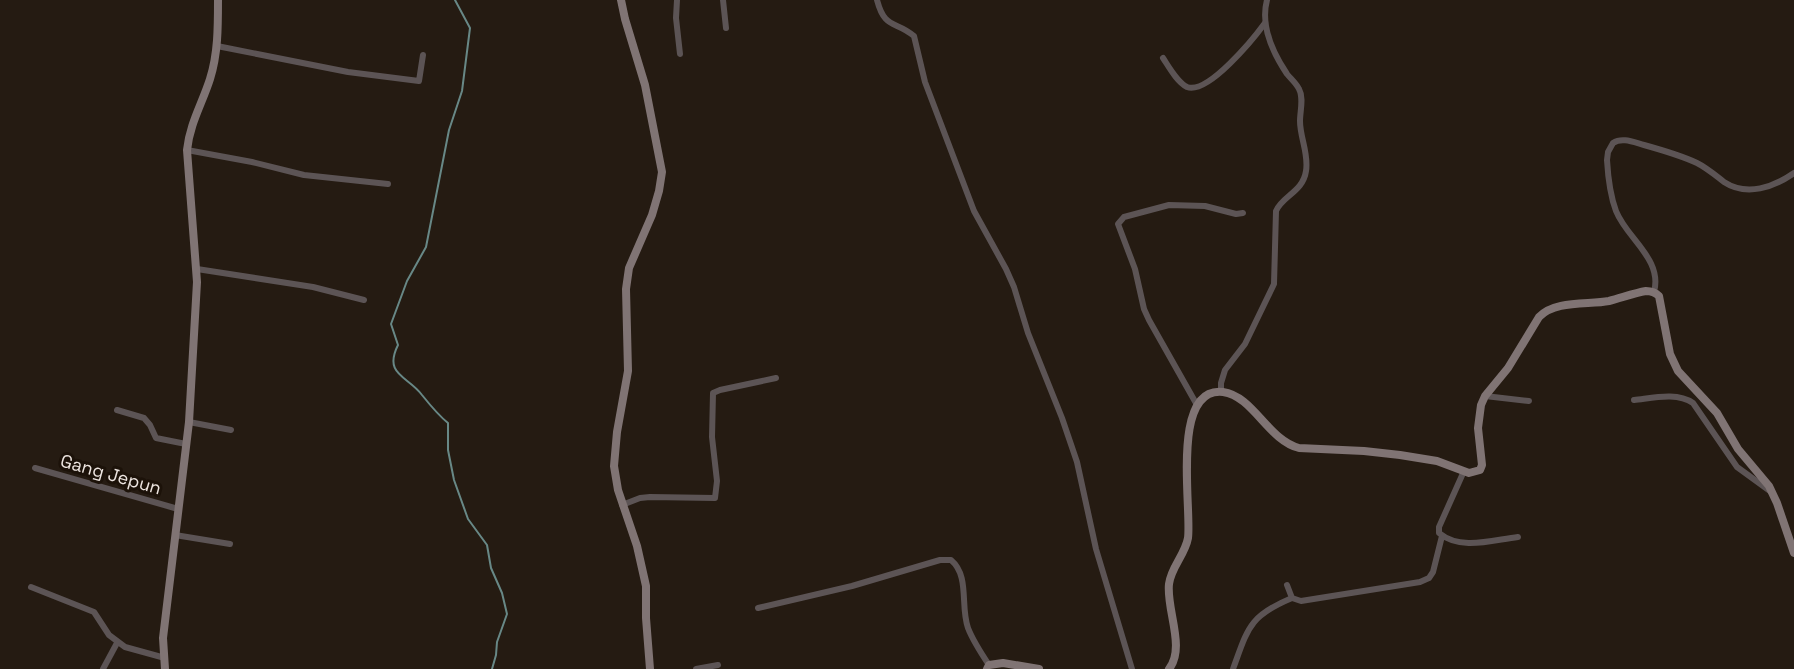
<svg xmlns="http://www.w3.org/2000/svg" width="1794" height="669" font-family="'Space Grotesk',sans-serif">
<rect width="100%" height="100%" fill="#251b12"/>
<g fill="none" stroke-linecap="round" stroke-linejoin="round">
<!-- stream -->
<path stroke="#688886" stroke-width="2" d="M455,0L470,28L462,91L449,130L426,247L407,281L391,324L398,345C383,375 408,376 422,395C430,405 438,415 448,423V450L454,480L468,519L487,545L491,568L502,593L507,614L497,642L496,655L492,669"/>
<!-- street -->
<g stroke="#5c5455" stroke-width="6">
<path d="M677,0L676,18L680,54"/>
<path d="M723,0L726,28"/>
<path d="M877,0C885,30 895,20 914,36L925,82L974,211L1006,269L1014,287L1028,333L1062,418L1077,462L1096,549L1132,669"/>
<path d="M217,46L348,72L419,81L423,55"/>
<path d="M1163,58C1169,67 1177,82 1187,87C1208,95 1254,38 1265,23"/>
<path d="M187,150L252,162L304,175L388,184"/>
<path d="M197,269L313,287L364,300"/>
<path d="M1654,292C1663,259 1627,239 1616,211C1610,195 1608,177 1607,160L1608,152L1613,143C1622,137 1633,142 1644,145C1662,150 1680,155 1697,163C1707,168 1715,175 1724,182C1747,197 1774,187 1794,173"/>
<path d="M1221,392V383L1225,370L1245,344L1274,284L1276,211C1282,196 1303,192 1306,171C1309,154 1300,138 1300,121C1300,111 1304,98 1299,89C1296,83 1291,79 1287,74C1273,53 1260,26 1267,0"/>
<path d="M1485,396L1529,401"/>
<path d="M1634,400C1653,398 1677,392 1693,403L1737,467L1770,491"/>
<path d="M1197,405L1149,320L1144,309L1135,269L1118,224L1124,217L1169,205L1205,206L1236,214L1243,213"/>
<path d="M117,410L144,418L150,425L156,438L186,444"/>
<path d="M189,422L231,430"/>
<path d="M35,468L178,509"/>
<path d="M1464,471L1439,527V533C1461,551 1492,540 1518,537"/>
<path d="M622,505L640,498L650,497L715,498L717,481L712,437L713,393L720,390L776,378"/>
<path d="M175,535L230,544"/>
<path d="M1287,585L1292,598L1301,601L1420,582L1429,578L1433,572L1442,536"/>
<path d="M31,587L94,612L109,635L125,647L165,658"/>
<path d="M758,608L852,586L940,560H951C970,576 960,606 968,628C973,641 981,653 989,665"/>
<path d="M103,669L117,643"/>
<path d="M696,669L718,665"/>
<path d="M1233,669C1248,628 1249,616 1292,598"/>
</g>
<!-- secondary -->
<g stroke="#807474" stroke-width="8">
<path d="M621,0L625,19L645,85L662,172L659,191L652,215L629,268L626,289L628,371L617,432L614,466L618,490L637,546L646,586V618L650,669"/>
<path d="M165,669L163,638L189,422L197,282L187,150C190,123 202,104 210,79C218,54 218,27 218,0"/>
<path d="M987,669L989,665L1003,663L1039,669"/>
<path d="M1169,669C1186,648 1166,609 1169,584C1171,567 1185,555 1188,538C1192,509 1170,386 1223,392C1253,396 1268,440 1299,448L1364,451L1400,455L1437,461L1469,473L1480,470L1482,465L1478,428L1481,405L1485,396L1508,368L1539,317C1555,300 1588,305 1609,301C1621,298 1634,293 1646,291C1652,291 1655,292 1659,296L1670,354L1678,371L1717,413L1738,449L1769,486L1777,503L1794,553"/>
</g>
</g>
<g text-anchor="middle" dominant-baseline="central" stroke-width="6" stroke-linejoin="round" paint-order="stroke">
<!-- street labels -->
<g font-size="18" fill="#ede5e0" stroke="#1c1209">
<text transform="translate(111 474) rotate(16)">Gang Jepun</text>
</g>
</g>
</svg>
